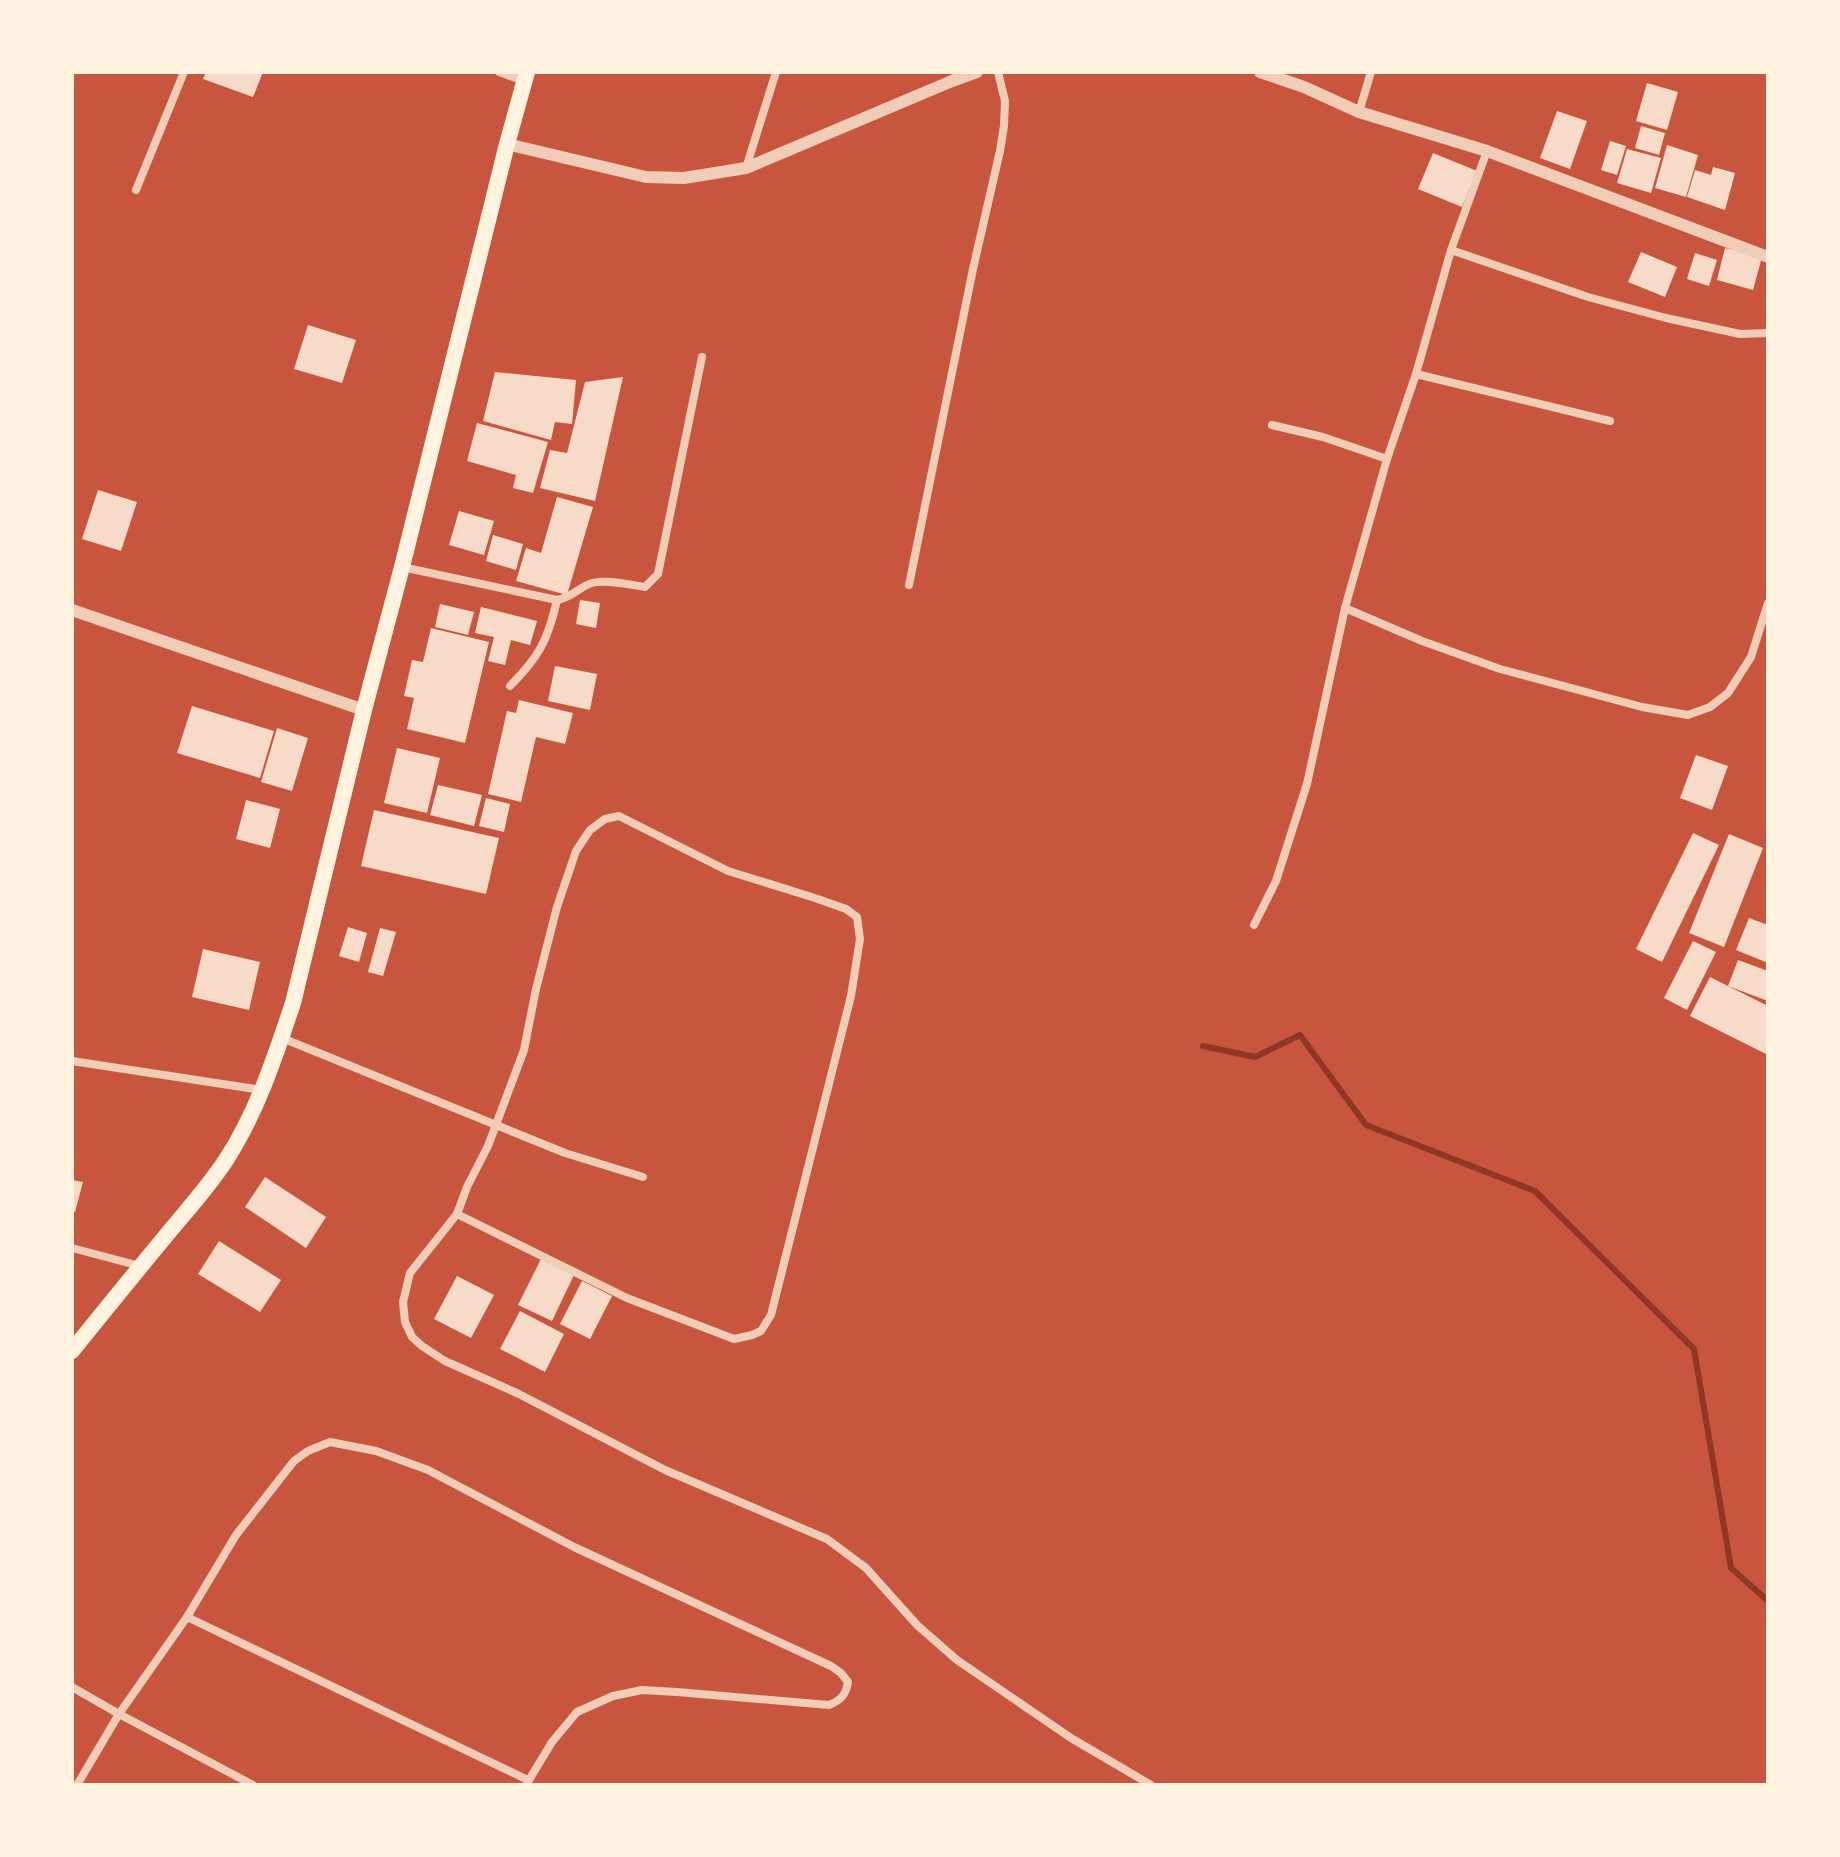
<svg xmlns="http://www.w3.org/2000/svg" width="1840" height="1857" font-family="Rubik,sans-serif">
<rect width="100%" height="100%" fill="#c8553d"/>
<g fill="none" stroke-linecap="round" stroke-linejoin="round">
<!-- stream -->
<path stroke="#8f3625" stroke-width="6" d="M1203,1046L1255,1057L1300,1035L1366,1125L1535,1191L1694,1349L1731,1568L1768,1601"/>
</g>
<!-- building -->
<g fill="#f7dbc8">
<path d="M206,72H263L253,97L203,79Z"/>
<path d="M1647,83L1678,92L1667,130L1636,121Z"/>
<path d="M1557,111L1587,121L1570,169L1540,158Z"/>
<path d="M1641,126L1665,133L1659,155L1635,148Z"/>
<path d="M1610,141L1626,146L1617,175L1601,170Z"/>
<path d="M1667,145L1698,155L1686,197L1655,188Z"/>
<path d="M1627,149L1661,158L1651,193L1617,183Z"/>
<path d="M1433,153L1477,171L1462,207L1418,189Z"/>
<path d="M1713,167L1735,173L1725,210L1687,197L1695,170L1711,175Z"/>
<path d="M1725,248L1762,257L1753,290L1717,280Z"/>
<path d="M1641,252L1677,267L1665,297L1628,282Z"/>
<path d="M1695,253L1717,260L1709,286L1687,279Z"/>
<path d="M308,325L356,340L342,383L294,369Z"/>
<path d="M495,372L576,380L572,424L555,422L551,440L483,421Z"/>
<path d="M623,377L595,501L540,488L550,450L567,453L585,382Z"/>
<path d="M477,423L548,442L533,493L513,488L516,475L467,461Z"/>
<path d="M98,490L137,502L121,551L82,539Z"/>
<path d="M557,497L593,507L567,595L516,581L526,548L541,553Z"/>
<path d="M459,511L494,521L484,555L449,545Z"/>
<path d="M493,535L523,544L516,570L486,561Z"/>
<path d="M580,600L600,603L596,628L576,624Z"/>
<path d="M440,604L474,612L468,635L435,627Z"/>
<path d="M481,607L537,621L530,645L511,640L505,665L488,661L494,637L475,633Z"/>
<path d="M431,628L489,642L465,743L407,729L414,698L404,696L412,660L423,662Z"/>
<path d="M555,666L597,674L590,710L548,701Z"/>
<path d="M519,700L573,713L565,744L536,737L521,802L488,794L507,711L516,713Z"/>
<path d="M192,706L274,731L260,778L177,753Z"/>
<path d="M277,728L308,738L292,791L261,782Z"/>
<path d="M397,748L440,758L427,813L384,803Z"/>
<path d="M1696,755L1728,766L1712,810L1680,798Z"/>
<path d="M438,785L482,795L474,826L430,815Z"/>
<path d="M486,798L510,804L504,832L479,826Z"/>
<path d="M246,800L280,809L270,848L236,839Z"/>
<path d="M374,810L499,838L486,894L361,866Z"/>
<path d="M1693,833L1719,845L1662,962L1636,949Z"/>
<path d="M1729,834L1763,848L1724,947L1689,933Z"/>
<path d="M1749,918L1768,925V963L1736,950Z"/>
<path d="M348,927L367,933L359,962L339,956Z"/>
<path d="M380,928L396,932L383,976L368,972Z"/>
<path d="M1693,941L1716,952L1687,1010L1664,998Z"/>
<path d="M203,949L260,962L249,1010L192,997Z"/>
<path d="M1738,960L1768,971V1001L1728,986Z"/>
<path d="M1710,977L1768,1006V1055L1690,1016Z"/>
<path d="M265,1177L326,1217L306,1248L245,1207Z"/>
<path d="M72,1180L83,1182L75,1212L72,1211Z"/>
<path d="M219,1241L281,1280L260,1312L198,1274Z"/>
<path d="M541,1259L574,1275L552,1321L518,1305Z"/>
<path d="M457,1276L494,1295L471,1338L434,1319Z"/>
<path d="M582,1281L612,1296L590,1339L560,1324Z"/>
<path d="M520,1311L564,1334L545,1372L500,1349Z"/>
</g>
<g fill="none" stroke-linecap="round" stroke-linejoin="round">
<!-- minor -->
<g stroke="#f1ccb7" stroke-width="8">
<path d="M499,72L524,81"/>
<path d="M1359,112L1371,72"/>
<path d="M746,168L776,72"/>
<path d="M136,190L184,72"/>
<path d="M1451,250L1588,297L1666,318L1740,334L1768,333"/>
<path d="M1416,374L1610,421"/>
<path d="M1272,425L1323,437L1387,459"/>
<path d="M402,567L557,600C573,597 579,587 592,583C605,579 631,585 645,587L658,574L702,357"/>
<path d="M909,585L973,269L1000,151L1004,126L1005,101L998,72"/>
<path d="M1345,608L1422,641L1500,669L1642,707L1688,715L1710,707L1728,693L1751,657L1768,603"/>
<path d="M510,686C539,657 548,640 557,600"/>
<path d="M1254,925L1276,881L1307,784L1345,608L1387,459L1416,374L1451,250L1487,151"/>
<path d="M282,1038L565,1153L643,1177"/>
<path d="M72,1061L262,1090"/>
<path d="M457,1214L627,1298L734,1339L752,1335L761,1331L771,1315L851,996L860,939L857,917L846,909L815,898L728,871L619,816L605,819L590,830L576,851L557,907L536,989L524,1050L488,1146L467,1187L457,1214L410,1273L403,1302L405,1322L412,1337L422,1346L445,1361L519,1394L665,1470L827,1539L866,1568L917,1625L957,1660L1071,1738L1151,1785"/>
<path d="M72,1248L140,1266"/>
<path d="M187,1617L528,1780"/>
<path d="M72,1687L119,1714L253,1785"/>
<path d="M77,1785L119,1714L187,1617L236,1535L294,1461L308,1451L330,1442L376,1451L428,1470L574,1547L831,1666L841,1673L848,1682C846,1695 841,1700 829,1705L677,1692L642,1690L613,1696L577,1712L552,1742L526,1785"/>
</g>
<!-- tertiary -->
<g stroke="#f1ccb7" stroke-width="12">
<path d="M1260,72L1304,87L1359,112L1487,151L1768,257"/>
<path d="M507,144L646,177L684,178L746,168L952,81L977,72"/>
<path d="M72,610L364,710"/>
</g>
<!-- primary -->
<path stroke="#fff3e0" stroke-width="16" d="M72,1351C104,1311 136,1272 169,1232C188,1209 209,1186 226,1160C257,1112 275,1057 293,1003L364,710L402,567L507,144L527,72"/>
</g>
<!-- border -->
<rect width="1840" height="1857" fill="none" stroke="#fff3e0" stroke-width="148"/>
</svg>
